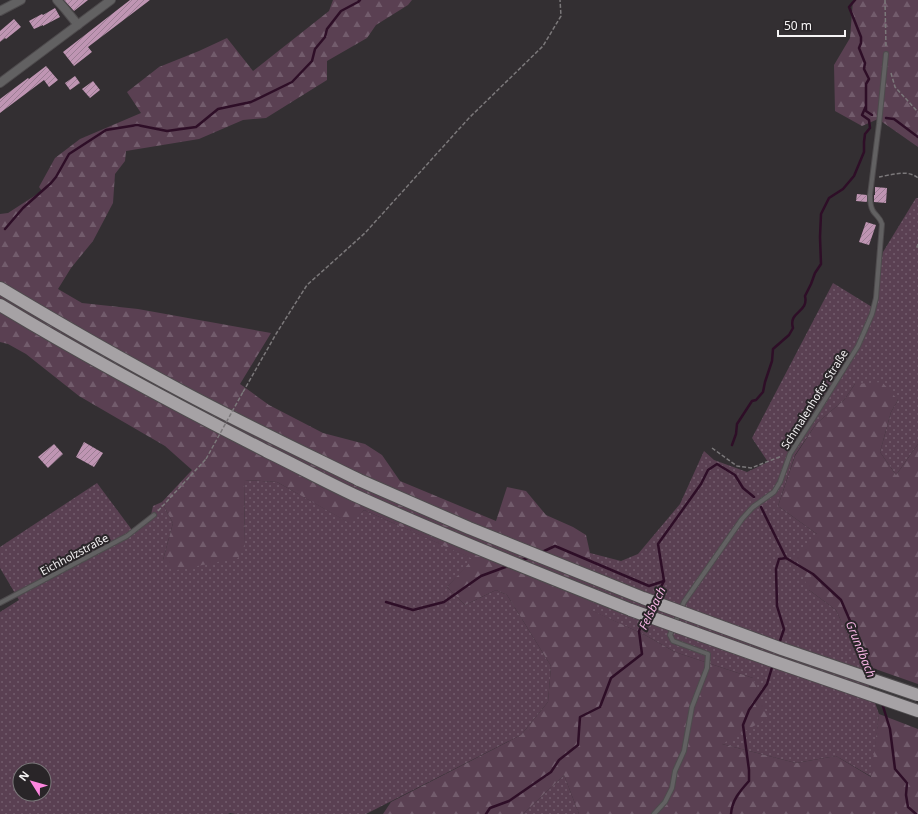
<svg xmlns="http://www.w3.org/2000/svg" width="918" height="814" font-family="'Noto Sans',sans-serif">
<defs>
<pattern id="grass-dots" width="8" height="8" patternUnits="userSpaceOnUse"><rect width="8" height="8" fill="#5a4052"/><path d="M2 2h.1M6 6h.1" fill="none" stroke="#725c6c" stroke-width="1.8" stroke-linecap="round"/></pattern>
<pattern id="forest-firs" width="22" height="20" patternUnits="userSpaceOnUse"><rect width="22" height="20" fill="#5a4052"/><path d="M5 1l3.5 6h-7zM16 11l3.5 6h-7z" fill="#725c6c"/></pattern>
<pattern id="building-hatch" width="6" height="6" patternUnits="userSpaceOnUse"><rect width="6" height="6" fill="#bf95b3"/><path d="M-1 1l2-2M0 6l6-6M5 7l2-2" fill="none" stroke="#9c7e94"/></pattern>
</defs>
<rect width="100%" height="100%" fill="#332f32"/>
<!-- grass -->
<g fill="url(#grass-dots)" fill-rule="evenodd">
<path d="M916,198H918V444L896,475L880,452L891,412L898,400L855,384L844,400L816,424L795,455L778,506L817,534L809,590L836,610L861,664L879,714L872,777L836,756L796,763L722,744L753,678L675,652L645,635L590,610V553L621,561L638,554L680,504L704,451L714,460L747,472L768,462L752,438L833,283L872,307L883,252Z"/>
<path d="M244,480L277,482L350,523L364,510L474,559L447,587L465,605L496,590L507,595L551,666L548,702L521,735L366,814H235L230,813L228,814H0V612L19,600L0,568V547L97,483L132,530L151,515L153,506L162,502L167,512L173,523L163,560L245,546ZM20,770H44V794H20Z"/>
<path d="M564,775L579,814H523Z"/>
</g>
<!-- forest -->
<g fill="url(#forest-firs)">
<path d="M333,0H412L408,5L376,25L367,38L327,61V80L266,118L243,120L199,139L126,151L125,161L115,174L113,203L93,241L71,268L58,289L82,303L138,309L271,333L240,384L269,405L323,433L365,444L382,455L400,481L496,521L507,487L526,491L546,515L573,527L586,535L590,553L591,610L645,635L675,652L753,678L768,718L722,744L796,763L836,756L871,777L879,714L918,729V814H579L564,775L523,814H383L391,802L521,735L548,702L551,666L507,595L496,590L465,605L447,587L473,559L364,510L351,524L277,482L244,480L245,546L238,558L177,570L163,560L173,523L167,512L162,502L192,470L165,446L79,396L26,354L8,344L0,342V214L8,213L42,191L39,187L55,158L80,139L141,113L127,92L159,67L199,51L227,38L253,71L329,11Z"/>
<path d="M853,0H918V147L878,119L862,126L835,111L834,65L850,38Z"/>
<path d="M882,382L898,400L891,412L880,452L896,475L918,444V684L861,664L836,610L809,590L794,556L817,534L778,506L795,456L816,424L844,400L855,384Z"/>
</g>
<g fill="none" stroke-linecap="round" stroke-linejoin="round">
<!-- stream -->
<g stroke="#2e0e27" stroke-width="2.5">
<path d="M866,107V111L872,115"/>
<path d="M886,118L894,119L918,137"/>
<path d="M5,229L23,208L51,183L56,177L69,154L106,130L137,125L167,131L196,127L218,109L251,102L292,82L312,61L315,49L325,37L327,29L341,11L358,2L360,0"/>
<path d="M732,445L736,434L737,424L752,401L756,400L763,392L765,382L772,361L773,349L789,335L793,328C788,311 809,313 805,296L811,284L815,273L821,264L820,237L821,214L829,198L843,189L854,176L864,152V142L865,134L870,128L869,120L862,115L866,106V84L869,79L864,69L865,63L859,48L861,43V37L849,7L855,0"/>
<path d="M761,507L786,558L813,574L841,600L867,660L872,676"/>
<path d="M540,553L555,546L649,586L664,581"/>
<path d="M520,561L530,557"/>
<path d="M655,599L664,581L658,544L701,484L708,470L717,464L735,475L743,488L754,497"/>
<path d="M386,602L413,610L444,602L481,576L508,566"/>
<path d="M779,644L784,629L777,606L776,569L779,559L786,558"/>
<path d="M882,703L890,729L895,769L907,783L906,795L908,807L916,814"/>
<path d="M486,814L490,808L509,801L551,772L559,760L578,745L580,717L600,707L611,678L642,654L639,631L645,618"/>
<path d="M731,814C732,800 740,791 749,781V770L743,725L749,710L767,684L773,664"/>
</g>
</g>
<!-- building -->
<g fill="url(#building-hatch)">
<path d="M64,0H88L74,11Z"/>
<path d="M130,0H150L88,47L92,52L74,66L63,52Z"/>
<path d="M55,8L60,17L43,26V25L34,29L29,21L42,14L43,15Z"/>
<path d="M14,19L21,27L6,39L5,38L0,42V31Z"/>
<path d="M46,66L58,80L49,87L44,80L0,113V99L28,78L29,79Z"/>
<path d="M75,76L80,83L70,90L65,83Z"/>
<path d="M93,81L100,90L90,98L82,89Z"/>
<path d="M875,187L887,188L886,203L874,202V195H875Z"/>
<path d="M857,194L867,195V202L856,201Z"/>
<path d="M866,222L876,225L869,245L859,242Z"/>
<path d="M84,442L103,453L94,467L76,457Z"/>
<path d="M54,444L63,454L48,468L38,457Z"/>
</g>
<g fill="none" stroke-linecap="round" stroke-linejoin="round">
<defs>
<g id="service">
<path d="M0,603L127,536L154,515"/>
<path d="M654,814L665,802L672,788L675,771L684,751L692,707L707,668L708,654L673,641L670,635L684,602L742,519L753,507L774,492L780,482L790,454L814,417L858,346L872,314L876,298L882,224C880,217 877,217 873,211C870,206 870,200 870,195L879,124L886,54"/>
</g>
<g id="minor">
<path d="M57,0L65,9L78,25"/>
<path d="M0,11L21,0"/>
<path d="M0,83L111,0"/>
</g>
<g id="motorway">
<path d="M0,288C60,324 121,359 183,392C241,423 300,451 359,480"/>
<path d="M0,305C86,357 176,405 266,451C295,465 324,481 354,495C445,536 538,573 631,610"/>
<path d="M678,627L770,660L918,711"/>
</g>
</defs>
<!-- service casing -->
<use href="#service" stroke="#4e4b4d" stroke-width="6"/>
<!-- minor casing -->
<use href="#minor" stroke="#4e4b4d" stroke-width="10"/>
<!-- motorway casing -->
<use href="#motorway" stroke="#4e4b4d" stroke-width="14"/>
<!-- path -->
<g stroke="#7b787a" stroke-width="1.5" stroke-dasharray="4 2" stroke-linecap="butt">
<path d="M885,0L886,48"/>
<path d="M891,73L895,87L918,112"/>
<path d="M879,177C891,175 908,169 918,178"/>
<path d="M918,244L917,247L918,248"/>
<path d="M243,392L276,334L307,285L365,233L469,118L543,46L561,16L560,0"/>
<path d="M712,448L737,466L751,468L782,456"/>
<path d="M158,511L206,459"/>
</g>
<!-- service -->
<use href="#service" stroke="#626162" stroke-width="4"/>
<!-- minor -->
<use href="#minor" stroke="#626162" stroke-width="8"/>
<!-- motorway -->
<use href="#motorway" stroke="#a6a2a5" stroke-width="12"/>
<defs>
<g id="motorway-bridge">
<path d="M359,480L469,528L643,598L782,649L918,695"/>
<path d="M631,610L678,627"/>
</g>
</defs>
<!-- motorway-bridge casing -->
<use href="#motorway-bridge" stroke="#4e4b4d" stroke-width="14" stroke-linecap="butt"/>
<!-- path-bridge -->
<path stroke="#7b787a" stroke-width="1.5" stroke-dasharray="4 2" stroke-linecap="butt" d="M206,459L243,392"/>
<!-- motorway-bridge -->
<use href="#motorway-bridge" stroke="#a6a2a5" stroke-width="12"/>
</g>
<g text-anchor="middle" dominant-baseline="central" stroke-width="4" stroke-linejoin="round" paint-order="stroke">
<!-- street labels -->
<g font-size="11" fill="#f6f4f5" stroke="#292528">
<text transform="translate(814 399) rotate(-58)">Schmalenhofer Straße</text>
<text transform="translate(74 554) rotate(-28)">Eichholzstraße</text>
</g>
<!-- water labels -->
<g font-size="12" font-style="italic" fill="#f2b2e0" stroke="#292528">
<text transform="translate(652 608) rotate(-64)">Felsbach</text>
<text transform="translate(861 649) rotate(68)">Grundbach</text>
</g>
</g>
<!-- north arrow -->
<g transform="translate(32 782) rotate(307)"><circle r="19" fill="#292528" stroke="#7b787a"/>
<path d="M0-3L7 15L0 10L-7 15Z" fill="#fe86e0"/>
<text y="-6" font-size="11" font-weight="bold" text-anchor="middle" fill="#f6f4f5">N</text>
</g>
<!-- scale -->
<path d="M778 30v6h67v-6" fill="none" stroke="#f6f4f5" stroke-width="2"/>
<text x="784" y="30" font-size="12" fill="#f6f4f5" stroke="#292528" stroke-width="3" paint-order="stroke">50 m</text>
</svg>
